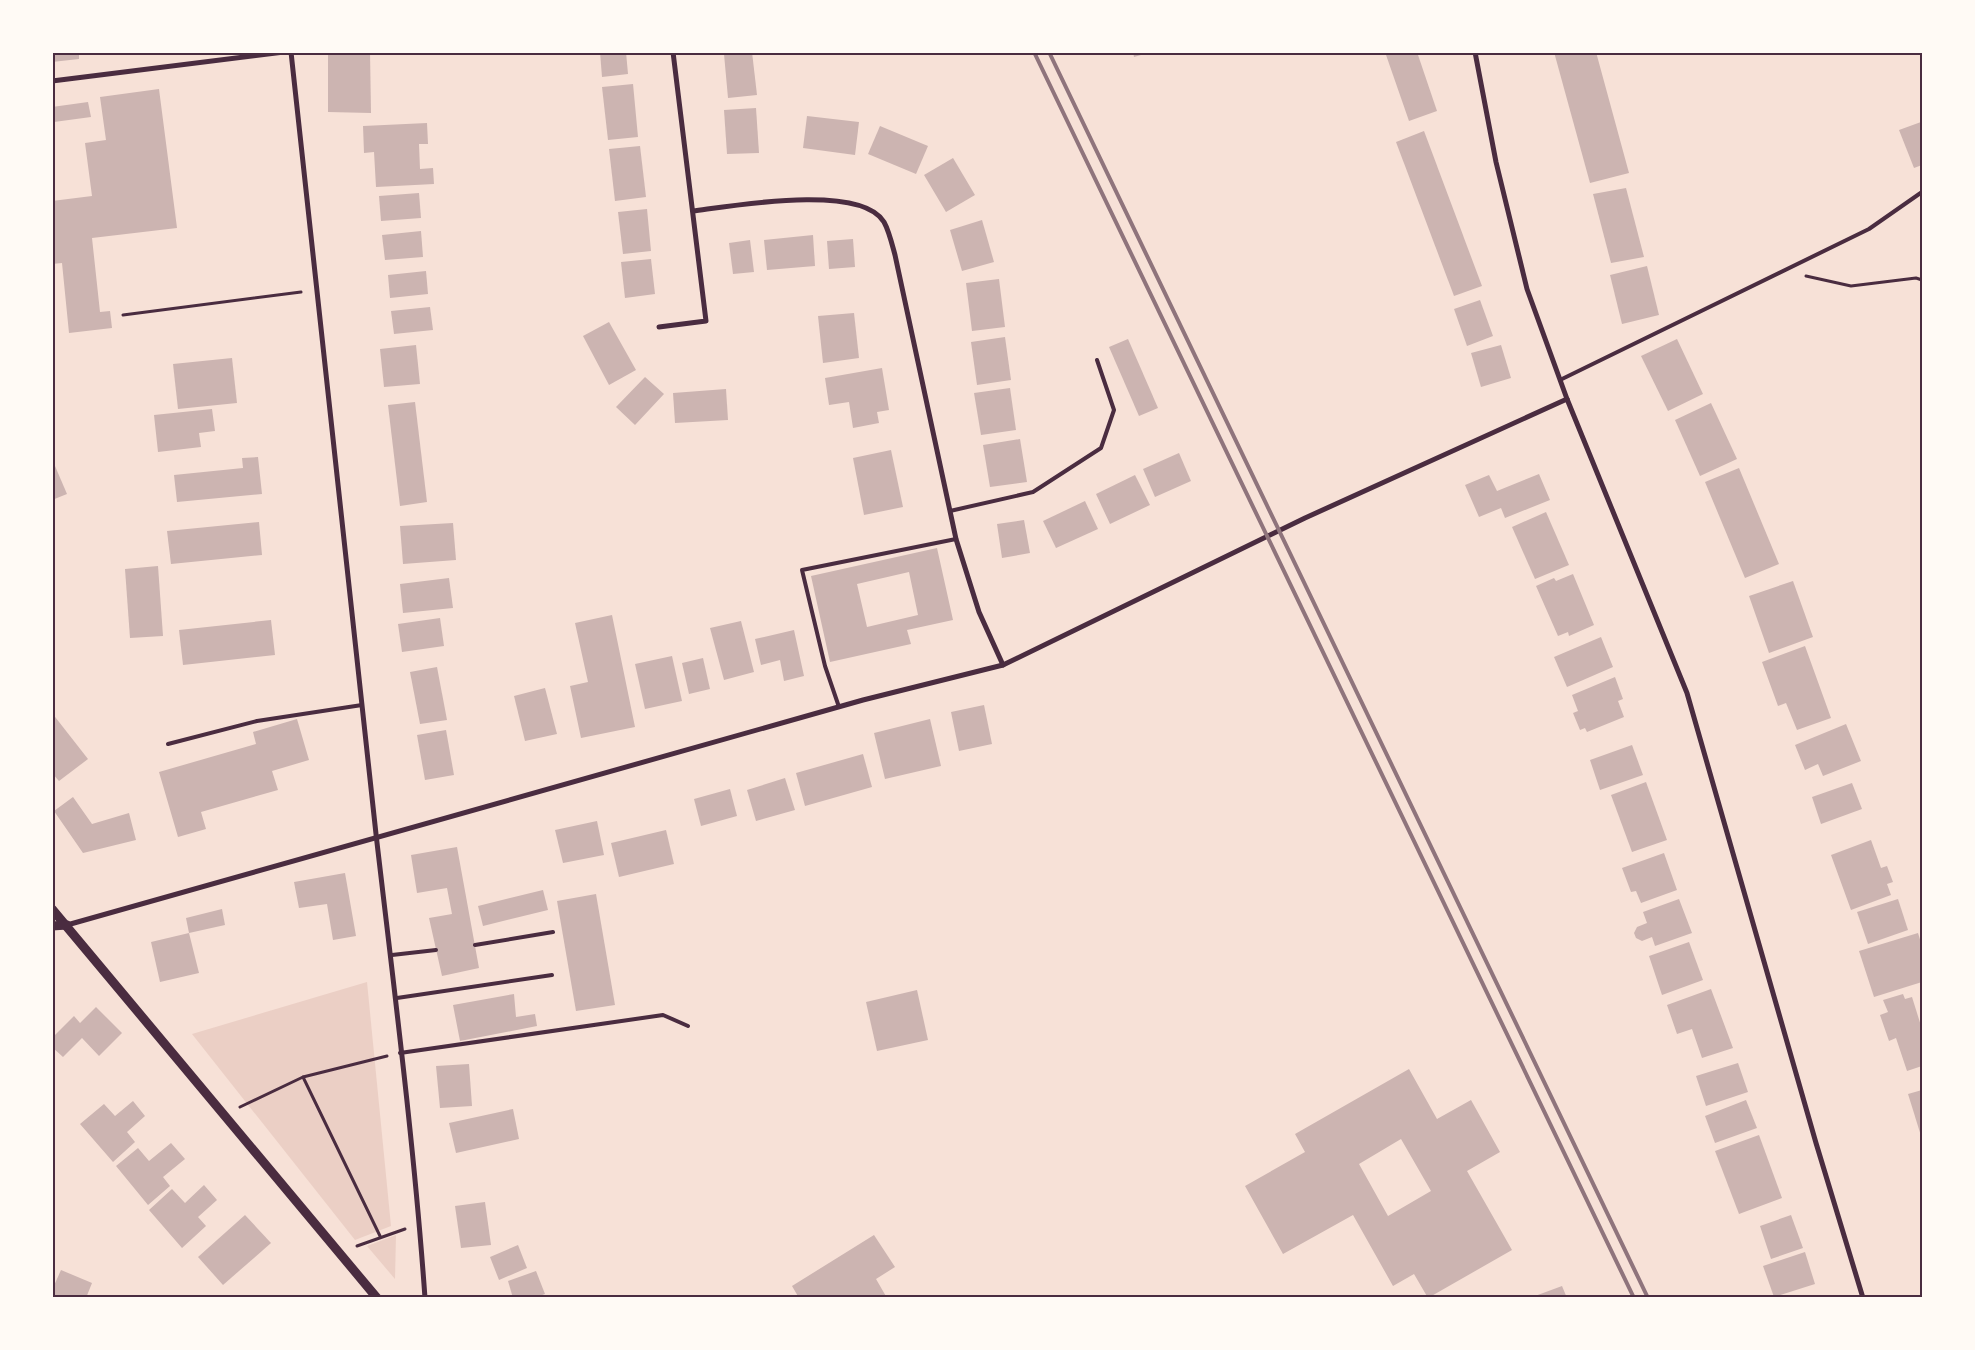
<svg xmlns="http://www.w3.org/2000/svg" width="1975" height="1350" font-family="'PT Sans',sans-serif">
<rect width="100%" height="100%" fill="#f7e1d7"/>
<!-- green -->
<g fill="#ebcfc5">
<path d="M367,982L391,1226L355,1240L192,1034Z"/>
<path d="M396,1235L395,1279L367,1246Z"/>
</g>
<!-- building -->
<g fill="#ccb4b1" fill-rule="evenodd">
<path d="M52,52H79V59L52,62Z"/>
<path d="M328,52H370L371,113L328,112Z"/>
<path d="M600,52H626L628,74L602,77Z"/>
<path d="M752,52L757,95L728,98L724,54Z"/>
<path d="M1133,52H1148V53L1134,57Z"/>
<path d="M1385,52H1417L1437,111L1409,121Z"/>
<path d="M1554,52H1596L1629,173L1590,183Z"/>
<path d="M633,84L638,137L608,140L602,87Z"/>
<path d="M159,89L177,228L92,238L100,312L110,311L112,328L69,333L62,263L52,264V201L92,196L85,143L106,140L100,97Z"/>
<path d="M88,102L91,117L54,122L52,107Z"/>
<path d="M756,108L759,153L727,154L724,110Z"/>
<path d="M807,116L859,122L855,155L803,148Z"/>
<path d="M1921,122L1922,165L1914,168L1899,130Z"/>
<path d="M427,123L428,144H419L420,169L433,168L434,184L376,187L374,152L364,153L363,126Z"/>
<path d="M880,126L928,146L916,174L868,154Z"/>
<path d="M1424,131L1482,286L1454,296L1396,142Z"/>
<path d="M640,146L646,197L615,201L609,149Z"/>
<path d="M953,158L975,195L946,212L924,175Z"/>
<path d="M1626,188L1644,257L1611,263L1593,194Z"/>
<path d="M419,193L421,218L381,221L379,196Z"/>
<path d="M647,209L651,251L623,254L618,212Z"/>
<path d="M982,220L994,262L962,271L950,230Z"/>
<path d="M421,231L423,257L385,260L382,235Z"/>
<path d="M813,235L815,266L767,270L764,240Z"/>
<path d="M853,239L855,267L829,269L827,241Z"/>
<path d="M750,240L754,272L733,274L729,243Z"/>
<path d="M651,259L655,294L625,298L621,262Z"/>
<path d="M1647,266L1659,315L1622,324L1610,275Z"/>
<path d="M426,271L428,294L390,298L388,275Z"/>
<path d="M999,279L1005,327L972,331L966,283Z"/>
<path d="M1480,300L1493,336L1467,346L1454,309Z"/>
<path d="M430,307L433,330L394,334L391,311Z"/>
<path d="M854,313L859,358L823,363L818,316Z"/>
<path d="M609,322L636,370L609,385L583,336Z"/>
<path d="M1005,337L1011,380L977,385L971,342Z"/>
<path d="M1128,339L1158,408L1139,416L1109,347Z"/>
<path d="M1677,339L1703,394L1668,411L1641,356Z"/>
<path d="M416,345L420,384L384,387L380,349Z"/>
<path d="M1501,345L1511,378L1481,387L1471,353Z"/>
<path d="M232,358L237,403L178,409L173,364Z"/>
<path d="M882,368L889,410L877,412L879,423L853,428L849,402L829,405L825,378Z"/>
<path d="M645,377L664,394L635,425L616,407Z"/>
<path d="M1010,388L1016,430L981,435L974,393Z"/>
<path d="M726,389L728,420L675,423L673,393Z"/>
<path d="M415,402L427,502L400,506L388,405Z"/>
<path d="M1711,403L1737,459L1700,476L1675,420Z"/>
<path d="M212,409L215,431L199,433L201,447L158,452L154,415Z"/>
<path d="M1020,439L1027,482L990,487L983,445Z"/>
<path d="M891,450L903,507L864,515L853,458Z"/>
<path d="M1179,453L1191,481L1155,497L1143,469Z"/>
<path d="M258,457L262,494L177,502L174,475L243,468L242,458Z"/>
<path d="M52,459L67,494L52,500Z"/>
<path d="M1739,468L1779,564L1745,578L1705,482Z"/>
<path d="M1539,474L1550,500L1505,518L1501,508L1479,517L1465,485L1489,475L1497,491Z"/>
<path d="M1135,475L1150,505L1110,524L1096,494Z"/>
<path d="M1085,501L1098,529L1056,548L1043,521Z"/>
<path d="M1546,512L1569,565L1535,579L1512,527Z"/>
<path d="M1024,520L1030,553L1002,558L997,524Z"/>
<path d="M259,522L262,555L171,564L167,531Z"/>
<path d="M453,523L456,560L403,564L400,526Z"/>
<path d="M937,548L953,620L907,630L911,644L830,662L811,576ZM909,572L918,615L867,627L857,584Z"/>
<path d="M158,566L163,636L130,638L125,569Z"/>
<path d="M1573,574L1594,625L1569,636L1568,632L1558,636L1536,586L1554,578L1556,581Z"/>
<path d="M449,578L453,608L403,613L400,584Z"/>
<path d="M1793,581L1813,637L1769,653L1749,596Z"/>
<path d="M612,615L635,727L581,738L570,686L588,682L575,623Z"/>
<path d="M440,618L444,646L402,652L398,624Z"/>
<path d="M271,620L275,655L183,665L179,630Z"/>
<path d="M741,621L754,672L724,680L710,628Z"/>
<path d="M794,630L804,676L784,681L780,660L761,665L755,639Z"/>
<path d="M1601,637L1613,667L1567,687L1554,657Z"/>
<path d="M1805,646L1831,718L1797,730L1786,703L1778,706L1762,662Z"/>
<path d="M672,656L682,701L645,709L635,664Z"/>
<path d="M703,658L710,689L689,694L682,663Z"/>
<path d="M437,667L447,720L420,724L410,672Z"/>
<path d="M1615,677L1623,699L1618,701L1624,717L1587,732L1585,728L1580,730L1573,713L1578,711L1572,695Z"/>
<path d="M545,688L557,734L525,741L514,696Z"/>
<path d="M984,705L992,744L959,751L951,712Z"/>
<path d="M52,713L88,759L59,781L52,773Z"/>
<path d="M297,719L309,760L272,771L278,790L201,812L206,829L178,837L159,772L256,744L253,732Z"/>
<path d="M930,719L941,766L885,779L874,733Z"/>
<path d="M1846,724L1861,761L1823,776L1818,764L1805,770L1795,745Z"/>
<path d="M446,730L454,775L425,780L417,735Z"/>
<path d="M1632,745L1643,775L1600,790L1590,760Z"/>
<path d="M863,754L872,787L805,806L796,773Z"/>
<path d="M785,778L795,810L756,821L747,790Z"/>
<path d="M1646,782L1667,840L1632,852L1611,795Z"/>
<path d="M1852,783L1862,809L1821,824L1812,797Z"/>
<path d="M730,789L737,816L701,826L694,799Z"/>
<path d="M73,797L92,824L129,813L136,840L83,853L54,811Z"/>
<path d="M597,821L604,855L563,863L555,830Z"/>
<path d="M666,830L674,864L619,877L611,843Z"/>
<path d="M1871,840L1881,868L1887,866L1893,882L1887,884L1891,895L1851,910L1831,855Z"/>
<path d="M457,847L479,968L442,976L429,918L452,914L447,888L417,893L411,855Z"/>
<path d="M1664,853L1677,890L1641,903L1636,891L1631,892L1622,868Z"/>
<path d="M345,873L356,936L333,940L327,904L299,908L294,882Z"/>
<path d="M543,890L548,910L483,926L478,906Z"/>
<path d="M596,894L615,1005L576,1011L557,901Z"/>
<path d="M1679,899L1692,933L1655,946L1652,937L1642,941L1636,938L1634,933L1637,927L1647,923L1643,912Z"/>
<path d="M1898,899L1908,930L1868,944L1857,912Z"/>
<path d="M222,909L225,925L189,933L186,918Z"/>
<path d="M189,933L199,973L160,982L151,942Z"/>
<path d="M1918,933L1922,946V982L1874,997L1859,951Z"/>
<path d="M1689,942L1703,980L1662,995L1649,956Z"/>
<path d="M1711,989L1733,1048L1702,1058L1692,1029L1677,1034L1667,1005Z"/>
<path d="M917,990L928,1040L877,1051L866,1002Z"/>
<path d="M514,994L516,1017L535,1014L537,1026L460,1041L453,1005Z"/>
<path d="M1903,994L1905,999L1912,997L1922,1029V1066L1907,1071L1896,1038L1889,1041L1880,1015L1888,1012L1883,1000Z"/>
<path d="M96,1007L122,1033L99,1056L82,1038L63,1057L52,1047V1038L74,1016L80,1023Z"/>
<path d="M1738,1063L1748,1092L1706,1106L1696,1076Z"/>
<path d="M469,1064L472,1106L440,1108L436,1066Z"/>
<path d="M1409,1069L1437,1119L1471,1100L1500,1152L1467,1171L1512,1250L1428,1298L1414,1274L1393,1286L1353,1215L1283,1254L1245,1186L1305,1152L1295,1134ZM1401,1139L1431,1191L1388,1216L1359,1164Z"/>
<path d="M1922,1090V1139L1908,1094Z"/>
<path d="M1746,1100L1757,1128L1715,1143L1705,1116Z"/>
<path d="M133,1101L145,1116L127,1132L135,1142L113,1162L80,1124L104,1104L115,1116Z"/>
<path d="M513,1109L519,1139L456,1153L449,1123Z"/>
<path d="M1759,1135L1782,1198L1739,1214L1715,1151Z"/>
<path d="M171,1143L185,1159L163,1177L170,1186L148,1205L116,1166L138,1148L149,1161Z"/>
<path d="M204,1185L217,1200L198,1217L206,1226L182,1248L149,1210L172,1189L185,1203Z"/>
<path d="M485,1202L491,1245L461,1248L455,1206Z"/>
<path d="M245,1215L271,1243L223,1285L198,1257Z"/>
<path d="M1791,1215L1803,1248L1771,1259L1760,1226Z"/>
<path d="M874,1235L895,1267L876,1279L887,1298H799L792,1286Z"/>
<path d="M518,1245L527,1268L499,1280L490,1257Z"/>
<path d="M1805,1252L1815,1284L1774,1297L1763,1266Z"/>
<path d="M61,1270L92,1283L86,1298H52V1290Z"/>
<path d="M536,1271L545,1294L534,1298H513L508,1281Z"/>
<path d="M1562,1286L1567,1298H1535V1296Z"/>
</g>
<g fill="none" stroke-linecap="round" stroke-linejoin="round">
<!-- path -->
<g stroke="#4a2c40" stroke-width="3">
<path d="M1806,276L1851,286L1916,278L1922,280"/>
<path d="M123,315L301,292"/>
<path d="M303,1077L387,1056"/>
<path d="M240,1107L303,1077L380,1236"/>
<path d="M357,1246L405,1229"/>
</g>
<!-- service -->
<g stroke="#4a2c40" stroke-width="4">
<path d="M1560,380L1869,229L1922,192"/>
<path d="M950,511L1033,492L1101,448L1114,410L1097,360"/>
<path d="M839,707L825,666L802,570L956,539"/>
<path d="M168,744L257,721L362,705"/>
<path d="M475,945L553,932"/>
<path d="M392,955L436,950"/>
<path d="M397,998L552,975"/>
<path d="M400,1053L663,1015L688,1026"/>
</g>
<!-- minor -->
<g stroke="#4a2c40" stroke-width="5">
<path d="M291,52C319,313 347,574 376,834C394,989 414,1143 425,1298"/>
<path d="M1475,52L1496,162L1527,289L1567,399L1687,693L1816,1143L1863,1298"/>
<path d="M52,81L284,52"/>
<path d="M693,211C732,206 861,183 884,222C889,231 892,244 895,255L956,539L979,612L1003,665"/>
<path d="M659,327L706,321L673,52"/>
<path d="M67,925L863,700L1003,665L1305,518L1567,399"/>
</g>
<!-- tertiary -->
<g stroke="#4a2c40" stroke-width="9">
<path d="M52,909L377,1298"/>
<path d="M52,926L67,925"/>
</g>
<!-- rail -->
<g stroke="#8f747c" stroke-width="4">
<path d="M1034,52L1634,1298"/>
<path d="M1049,52L1648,1298"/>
</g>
</g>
<!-- border -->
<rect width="1975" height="1350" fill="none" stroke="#fffaf5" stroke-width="108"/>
<rect x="54" y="54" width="1867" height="1242" fill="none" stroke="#4a2c40" stroke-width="2"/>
</svg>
